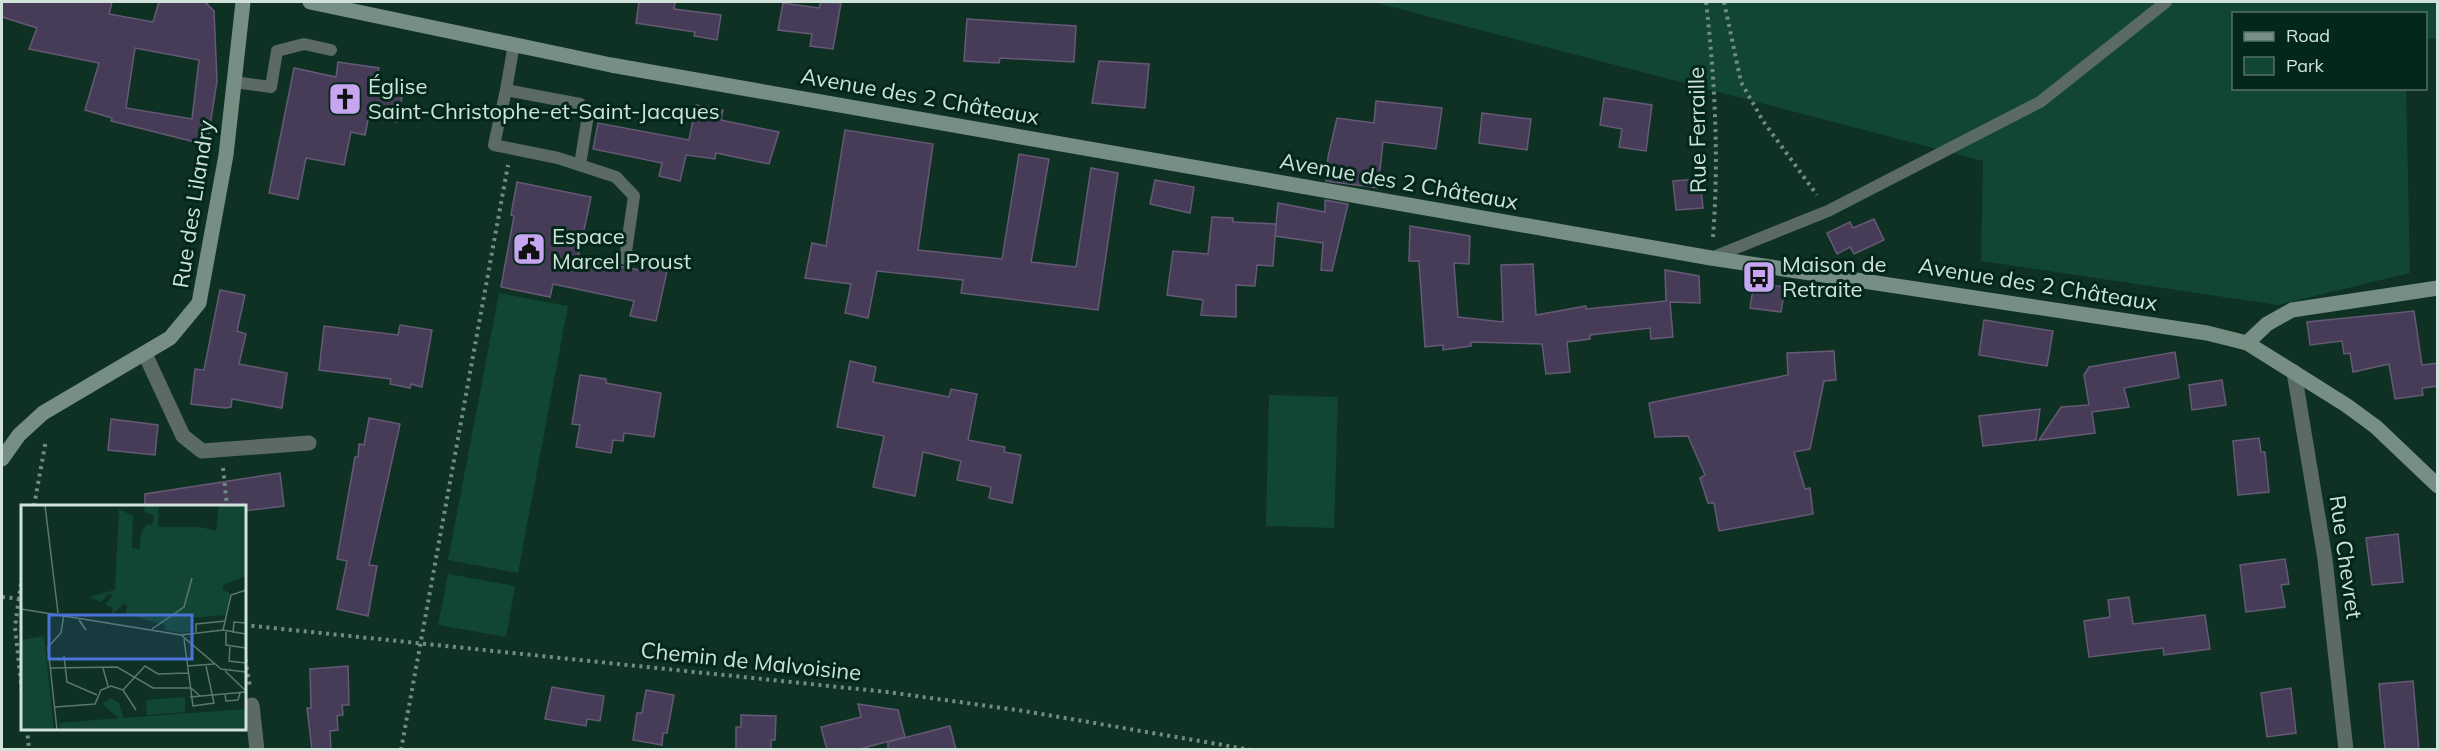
<svg xmlns="http://www.w3.org/2000/svg" width="2439" height="751" font-family="Mulish,sans-serif">
<rect width="100%" height="100%" fill="#0e3124"/>
<!-- green -->
<g fill="#114634">
<path d="M1373,2H2437V38L2426,39V14H2234V88L2406,89L2410,273L2278,305L1981,261L1983,161Z"/>
<path d="M499,293L568,306L518,573L448,560Z"/>
<path d="M1269,395L1338,397L1334,528L1266,526Z"/>
<path d="M448,574L515,586L506,637L438,625Z"/>
</g>
<!-- building -->
<g fill="#473c57" stroke="#655975" stroke-width="1.5" fill-rule="evenodd">
<path d="M2,2H112L109,14L153,22L159,2H205L214,11L217,81L207,145L111,121L112,118L85,110L99,63L29,49L37,28L2,17ZM135,48L199,60L192,119L126,108Z"/>
<path d="M639,2H675L674,9L721,15L717,40L694,36L695,32L636,23Z"/>
<path d="M821,2L841,3L833,49L810,46L812,34L778,30L783,3L819,8Z"/>
<path d="M967,19L1076,26L1074,62L1000,58L999,63L964,61Z"/>
<path d="M1099,61L1149,64L1145,108L1092,103Z"/>
<path d="M338,62L379,68L376,85L391,95L402,97L397,122L369,115L365,135L351,132L344,165L306,158L298,199L269,193L294,68L336,77Z"/>
<path d="M1604,98L1652,105L1646,151L1619,147L1622,129L1600,125Z"/>
<path d="M1376,101L1442,108L1436,149L1383,142L1378,188L1326,181L1328,157L1337,118L1374,123Z"/>
<path d="M696,105L723,110L721,120L779,132L769,164L716,153L715,159L686,155L680,181L659,176L662,163L593,149L598,123L689,140Z"/>
<path d="M1482,113L1531,119L1527,150L1479,143Z"/>
<path d="M845,130L933,144L918,250L1002,259L1019,154L1049,159L1031,262L1076,267L1091,168L1118,173L1098,310L961,293L963,280L877,271L868,318L845,313L851,284L805,278L812,243L826,246Z"/>
<path d="M1700,179L1703,208L1676,210L1673,181Z"/>
<path d="M1155,180L1194,187L1190,213L1150,204Z"/>
<path d="M517,182L591,197L578,258L640,270L641,265L667,271L656,321L630,316L634,301L553,284L550,297L501,287L514,216L511,215Z"/>
<path d="M1325,200L1348,204L1332,271L1321,270L1323,243L1275,236L1278,203L1325,212Z"/>
<path d="M1212,217L1233,218V222L1276,224L1273,266L1257,265L1255,286L1236,285V317L1201,315L1203,300L1167,295L1173,251L1208,254Z"/>
<path d="M1874,219L1884,240L1854,254L1850,247L1837,254L1827,233L1850,222L1853,228Z"/>
<path d="M1410,226L1470,236L1469,264L1454,263L1458,317L1503,322L1501,265L1533,264L1536,315L1586,306V309L1666,301L1665,270L1699,276L1700,303L1670,302L1673,337L1651,339L1650,328L1590,335V339L1567,342L1570,372L1546,374L1542,344L1471,342V346L1443,350V345L1425,347L1419,261H1409Z"/>
<path d="M1754,283L1785,287L1781,312L1750,308Z"/>
<path d="M220,290L245,295L237,331L246,334L239,364L287,373L282,408L232,399L231,407L225,408L191,404L195,369L204,370Z"/>
<path d="M2414,311L2422,365L2438,363V386L2422,388L2423,395L2395,399L2389,364L2353,372L2350,353L2344,354L2342,341L2310,345L2307,322Z"/>
<path d="M1984,320L2053,331L2047,366L1979,355Z"/>
<path d="M400,325L432,330L422,387L411,384L410,388L390,384L391,379L319,370L324,326L398,335Z"/>
<path d="M1834,351L1836,380L1824,381L1810,449L1794,452L1805,489L1810,488L1813,514L1719,531L1714,503H1708L1700,478L1705,475L1688,436L1655,437L1649,403L1788,375L1787,353Z"/>
<path d="M2175,352L2179,378L2124,388L2129,407L2092,412L2095,433L2039,440L2061,407L2089,405L2084,375L2089,367Z"/>
<path d="M850,361L876,367L873,382L949,397L951,389L977,394L968,440L1005,447L1004,452L1021,455L1012,503L989,498L991,487L957,480L961,461L923,452L915,496L873,487L884,436L837,427Z"/>
<path d="M580,375L606,379V383L661,393L654,437L624,433L623,441L613,440L611,453L576,447L580,425L572,424Z"/>
<path d="M2222,380L2226,405L2192,410L2189,385Z"/>
<path d="M2040,409L2036,440L1983,446L1979,416Z"/>
<path d="M369,418L400,424L369,565L377,566L368,616L337,609L347,561L337,559L355,457H358L359,444L364,445Z"/>
<path d="M111,419L158,425L155,455L108,450Z"/>
<path d="M2259,438L2261,452H2265L2269,492L2238,495L2233,441Z"/>
<path d="M280,473L284,506L244,511V507H145V494Z"/>
<path d="M2398,534L2403,582L2372,585L2366,538Z"/>
<path d="M2285,559L2289,584L2281,585L2285,607L2246,612L2240,565Z"/>
<path d="M2129,597L2133,624L2205,615L2210,649L2164,655L2163,648L2089,657L2084,621L2110,617L2108,600Z"/>
<path d="M348,666L349,705H342L343,715L337,716L338,730L330,731L331,750H312L307,708H311L310,669Z"/>
<path d="M2413,681L2419,750H2385L2379,684Z"/>
<path d="M552,687L604,696L600,721L587,719L586,726L545,719Z"/>
<path d="M2291,688L2296,733L2267,737L2261,693Z"/>
<path d="M646,690L674,695L667,733H663L662,745L633,740L637,713H642Z"/>
<path d="M858,704L898,710L905,737L856,750H827L821,727L861,717Z"/>
<path d="M741,715L776,716L775,740H771V750H736V727H741Z"/>
<path d="M950,726L956,750H888V742Z"/>
</g>
<g fill="none" stroke-linecap="round" stroke-linejoin="round">
<!-- path -->
<g stroke="#718c81" stroke-width="4" stroke-dasharray="3 4.5" stroke-linecap="butt">
<path d="M1706,2C1715,80 1719,158 1713,237"/>
<path d="M1724,2L1741,82L1763,121L1817,195"/>
<path d="M223,468L227,506"/>
<path d="M34,506L46,440"/>
<path d="M22,576L15,627L22,692"/>
<path d="M2,597L22,599"/>
<path d="M244,625L887,692L1024,711L1252,750"/>
<path d="M244,652L250,687"/>
<path d="M27,728L29,750"/>
<path d="M401,750L508,165"/>
</g>
<!-- lane -->
<g stroke="#5b6a63" stroke-width="12">
<path d="M234,82L271,87L277,51L304,44L331,50"/>
<path d="M506,90L514,44"/>
<path d="M580,165L588,115L580,104L506,90L494,145L558,158L616,177L634,196L625,259"/>
<path d="M1711,258L1828,211L2040,102L2166,2"/>
</g>
<!-- street -->
<g stroke="#5b6a63" stroke-width="15">
<path d="M145,354L183,436L202,451L309,443"/>
<path d="M2294,372L2325,559L2346,750"/>
<path d="M252,705L257,750"/>
</g>
<!-- secondary -->
<g stroke="#768e83" stroke-width="15">
<path d="M310,2L611,65L1711,258L2207,333L2247,343L2346,405L2376,427L2438,486"/>
<path d="M2247,343L2267,324L2292,310L2438,288"/>
<path d="M2,459L19,435L43,413L170,338L199,303L226,155L243,2"/>
</g>
</g>
<!-- icons -->
<defs>
<symbol id="church-square" viewBox="-11 -11 22 22"><rect x="-9" y="-9" width="18" height="18" rx="4" fill="#c6a6f0" stroke="#03271b"/><path d="M-1.2-6h2.4v3.5h3.3v2.4h-3.3V6h-2.4V-.1h-3.3v-2.4h3.3Z" fill="#111"/></symbol>
<symbol id="civic-square" viewBox="-11 -11 22 22"><rect x="-9" y="-9" width="18" height="18" rx="4" fill="#c6a6f0" stroke="#03271b"/><path d="M-.6-6.5H3V-4.5H.6V-3L4-1V1h2V6H-6V1h2V-1L-.6-3ZM-1.2 2.5V6h2.4V2.5Z" fill="#111"/></symbol>
<symbol id="bus-square" viewBox="-11 -11 22 22"><rect x="-9" y="-9" width="18" height="18" rx="4" fill="#c6a6f0" stroke="#03271b"/><path d="M-5-6H5V4H4V6H2V4H-2V6H-4V4H-5ZM-3.5-4V0h7V-4ZM-3.5 1.2v1.5H-2V1.2ZM2 1.2v1.5H3.5V1.2Z" fill="#111"/></symbol>
</defs>
<g fill-rule="evenodd">
<use href="#church-square" x="326" y="80" width="38" height="38"/>
<use href="#civic-square" x="510" y="230" width="38" height="38"/>
<use href="#bus-square" x="1740" y="258" width="38" height="38"/>
</g>
<g text-anchor="middle" dominant-baseline="central" stroke-width="6" stroke-linejoin="round" paint-order="stroke">
<!-- poi labels -->
<g font-size="22" fill="#d0e2da" stroke="#03271b" text-anchor="start">
<text x="368" y="86">Église<tspan x="368" dy="25">Saint-Christophe-et-Saint-Jacques</tspan></text>
<text x="552" y="236">Espace<tspan x="552" dy="25">Marcel Proust</tspan></text>
<text x="1782" y="264">Maison de<tspan x="1782" dy="25">Retraite</tspan></text>
</g>
<!-- street labels -->
<g font-size="22" fill="#d0e2da" stroke="#03271b">
<text transform="translate(920 96) rotate(10)">Avenue des 2 Châteaux</text>
<text transform="translate(1697 130) rotate(-91)">Rue Ferraille</text>
<text transform="translate(1399 181) rotate(10)">Avenue des 2 Châteaux</text>
<text transform="translate(193 204) rotate(-81)">Rue des Lilandry</text>
<text transform="translate(2038 284) rotate(9)">Avenue des 2 Châteaux</text>
<text transform="translate(2346 557) rotate(82)">Rue Chevret</text>
<text transform="translate(751 661) rotate(6)">Chemin de Malvoisine</text>
</g>
</g>
<!-- overview -->
<g transform="translate(21 505)">
<rect width="225" height="225" fill="#0e3124"/>
<path d="M124,0H138L137,22H179L195,26L198,0H225V71L202,80V85L209,88L205,110L169,113V126L162,128L144,125V120L105,109L106,100L102,99L91,110L92,103L84,99L92,91L88,88L80,97L68,92L94,85L98,4L112,11L111,43L119,44L120,28L126,19L131,20L133,10L123,7ZM23,131L33,225H0V135ZM164,192V207L126,210L125,195ZM90,193L98,198L102,213L225,204V225H39L38,218L98,213L81,199Z" fill="#114634"/>
<path fill="none" stroke="#5c786d" stroke-width="1.5" d="M24,0L37,108M0,104L160,130L200,164L225,167M62,120L58,115L65,125M131,124L163,102L171,73M202,125L210,90L225,85M175,127V119L205,116M205,127V140L225,143M212,128L213,117L225,118M160,130L202,125L225,129M163,134L172,201L193,198L185,161M209,142L208,156L225,158M43,151L46,177L76,190M166,161L193,159M29,163L96,162L132,183H170L179,191M82,163L87,181M204,166L225,186M102,185L115,205M204,189L205,196L217,195L219,188M169,192L225,187M34,202L74,199L80,185L90,181L102,185L124,161L137,169L167,168M36,225L27,142L40,128L43,109"/>
<path fill="#4a73d8" fill-opacity="0.15" stroke="#4a73d8" stroke-width="3" d="M28,110H171V154H28Z"/>
<rect width="225" height="225" fill="none" stroke="#d0e2da" stroke-width="3"/>
</g>
<!-- border -->
<rect width="2439" height="751" fill="none" stroke="#d0e2da" stroke-width="6"/>
<!-- legend -->
<rect x="2232" y="12" width="195" height="78" fill="#03271b" stroke="#557267" stroke-width="1.5"/>
<rect x="2244" y="32" width="30" height="9" fill="#768e83" stroke="#557267" stroke-width="1.5"/>
<text x="2286" y="42" font-size="18" fill="#d0e2da">Road</text>
<rect x="2244" y="57" width="30" height="18" fill="#114634" stroke="#557267" stroke-width="1.5"/>
<text x="2286" y="72" font-size="18" fill="#d0e2da">Park</text>
</svg>
